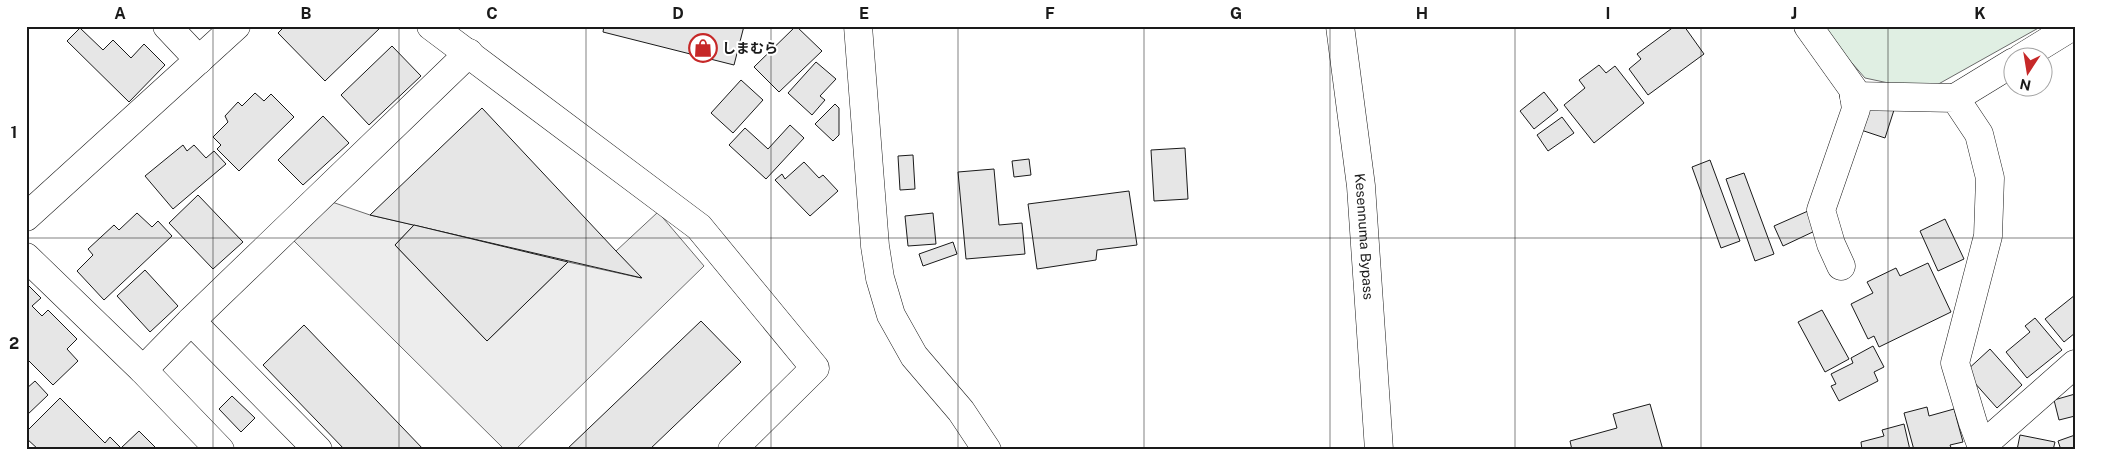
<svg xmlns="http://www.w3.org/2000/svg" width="2101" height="476" font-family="'Public Sans','Noto Sans JP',sans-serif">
<rect width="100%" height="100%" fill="#fff"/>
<!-- green -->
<path fill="#e0efe3" stroke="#6a6a6a" d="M1827,26H2042L1926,91L1865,78L1824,31Z"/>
<!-- parking -->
<path fill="#ededed" stroke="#6a6a6a" d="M329,201L370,215L414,225L395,245L487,341L568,262L641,278L616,251L658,212L704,266L515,450H505L291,238Z"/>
<!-- building -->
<g fill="#e6e6e6" stroke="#1a1a1a">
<path d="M285,26H378L380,28L325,81L278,33Z"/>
<path d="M604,26H744L734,65L603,32Z"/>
<path d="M796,26L822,51L779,92L754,67Z"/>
<path d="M1675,26H1684L1704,54L1648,95L1629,69L1641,59L1637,54Z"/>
<path d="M80,28L103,50L113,40L131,58L144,44L165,65L129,102L67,41Z"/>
<path d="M392,46L421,76L369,125L341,95Z"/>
<path d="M816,62L836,79L820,96L825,100L812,115L788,93Z"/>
<path d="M1599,65L1606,73L1615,66L1644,103L1594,143L1564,105L1585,88L1579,80Z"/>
<path d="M741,80L763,100L733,133L711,113Z"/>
<path d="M1544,92L1558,110L1534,129L1520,111Z"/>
<path d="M255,93L264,101L271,94L294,117L239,171L217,149L221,145L213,137L228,122L225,116L238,102L242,106Z"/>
<path d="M1870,102L1894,110L1885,138L1861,130Z"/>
<path d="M835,104L839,108V135L833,141L815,124Z"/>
<path d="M482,108L616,251L642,278L370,215Z"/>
<path d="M323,116L349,143L303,185L278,160Z"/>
<path d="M1562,117L1574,133L1548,151L1537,135Z"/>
<path d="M790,125L804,138L766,179L729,145L745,128L768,149Z"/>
<path d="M183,145L187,151L194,145L206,158L214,151L226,164L173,209L145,176Z"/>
<path d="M1185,148L1188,199L1154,201L1151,150Z"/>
<path d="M913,155L915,189L900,190L898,156Z"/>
<path d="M1029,159L1031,175L1014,177L1012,161Z"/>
<path d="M1710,160L1740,241L1721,248L1692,167Z"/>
<path d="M804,162L819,178L823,175L838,191L810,216L775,180L782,174L785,179Z"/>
<path d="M994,169L999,225L1022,223L1025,254L966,259L958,172Z"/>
<path d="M1744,173L1774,254L1755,261L1726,179Z"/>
<path d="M1129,191L1137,245L1097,250L1096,260L1037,269L1028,204Z"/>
<path d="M198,195L243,242L213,269L169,223Z"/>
<path d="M1808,211L1817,230L1783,246L1774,226Z"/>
<path d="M137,213L152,227L158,221L172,236L104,300L77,271L93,255L88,249L114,225L119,230Z"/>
<path d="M933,213L936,244L908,246L905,216Z"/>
<path d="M1945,219L1964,259L1938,271L1920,231Z"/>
<path d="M414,225L568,262L487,341L395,245Z"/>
<path d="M953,242L957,254L923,266L919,254Z"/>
<path d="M1928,263L1951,312L1879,347L1874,336L1868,339L1851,304L1873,293L1867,282L1896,268L1900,276Z"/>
<path d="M145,270L178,306L150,332L117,296Z"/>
<path d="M26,283L41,298L32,306L42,316L48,310L77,339L67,349L78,361L53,385L26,358Z"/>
<path d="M2075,295V333L2064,342L2045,319Z"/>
<path d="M1822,310L1849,359L1825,372L1798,322Z"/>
<path d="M2035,318L2062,350L2027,378L2006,352L2030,332L2025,326Z"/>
<path d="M701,321L741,362L649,450H566Z"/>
<path d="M304,325L424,450H345L263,365Z"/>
<path d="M1873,346L1884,367L1874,372L1878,381L1839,401L1831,386L1836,384L1831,374L1853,363L1851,358Z"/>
<path d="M1990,349L2022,385L1997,408L1965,372Z"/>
<path d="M35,381L48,395L26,416V389Z"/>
<path d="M2075,394V416L2059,420L2054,400Z"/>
<path d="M232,396L255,418L241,432L219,409Z"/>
<path d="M60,398L105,443L110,437L121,448L139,431L158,450H39L26,438V432Z"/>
<path d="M1650,404L1663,450H1572L1570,441L1617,428L1613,414Z"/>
<path d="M1927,407L1929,416L1954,409L1963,442L1950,445L1952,450H1914L1904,413Z"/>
<path d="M1904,424L1910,450H1862L1861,442L1884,436L1882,430Z"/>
<path d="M2020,435L2055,442L2053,450H2017Z"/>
<path d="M2075,435V450H2061L2058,441Z"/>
</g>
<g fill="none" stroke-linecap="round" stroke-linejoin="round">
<defs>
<g id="minor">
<path d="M167,26L199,60"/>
<path d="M431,26L699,227L815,368L732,450"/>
<path d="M858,26L875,246L880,278L891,315L914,356L961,411L987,450"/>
<path d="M1808,26L1853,89L1856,109L1821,210L1831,244L1841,266"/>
<path d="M2021,58L2073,26"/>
<path d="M1854,96L1955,98L1979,134L1990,178L1988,236L1955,363L1973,423L1983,450"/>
<path d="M1955,98L2014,62"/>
<path d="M26,217L236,26"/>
<path d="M26,257L143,370L220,450"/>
<path d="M191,321L318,450"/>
<path d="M143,370L191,321L469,53"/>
<path d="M1983,445L2075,364"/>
</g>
<g id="highway">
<path id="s1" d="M1340,26L1361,186L1379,450"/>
</g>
</defs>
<!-- minor casing -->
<use href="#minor" stroke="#1a1a1a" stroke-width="29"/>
<!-- highway casing -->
<use href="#highway" stroke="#1a1a1a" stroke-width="29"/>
<!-- minor -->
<use href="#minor" stroke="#fff" stroke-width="28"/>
<!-- highway -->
<use href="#highway" stroke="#fff" stroke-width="28"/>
</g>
<!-- grid -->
<path fill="none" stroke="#1a1a1a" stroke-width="1" stroke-opacity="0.55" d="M213,26V450M399,26V450M586,26V450M771,26V450M958,26V450M1144,26V450M1330,26V450M1515,26V450M1701,26V450M1888,26V450M26,238H2075"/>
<!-- icons -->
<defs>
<symbol id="shop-ring" viewBox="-11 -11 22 22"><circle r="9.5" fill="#fff" stroke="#c62828" stroke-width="1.5"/><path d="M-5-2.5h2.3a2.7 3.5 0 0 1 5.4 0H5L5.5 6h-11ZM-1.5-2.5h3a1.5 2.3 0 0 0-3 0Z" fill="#c62828"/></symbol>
</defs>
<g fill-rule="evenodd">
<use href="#shop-ring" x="687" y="32" width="32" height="32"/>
</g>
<g text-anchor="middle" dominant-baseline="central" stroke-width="4" stroke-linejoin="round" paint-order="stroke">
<!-- poi labels -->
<g font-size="14" font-weight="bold" fill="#1a1a1a" stroke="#fff" text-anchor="start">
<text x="722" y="48">しまむら</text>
</g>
<!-- street labels -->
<g font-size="14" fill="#1a1a1a" stroke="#fff">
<text stroke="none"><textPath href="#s1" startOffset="212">Kesennuma Bypass</textPath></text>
</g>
</g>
<!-- border -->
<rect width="2101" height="476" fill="none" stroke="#ffffff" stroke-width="55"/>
<!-- north arrow -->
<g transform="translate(2028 72) rotate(192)"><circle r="24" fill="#ffffff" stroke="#a3a3a3"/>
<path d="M0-4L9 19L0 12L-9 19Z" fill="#c62828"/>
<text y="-8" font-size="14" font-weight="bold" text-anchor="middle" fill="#1a1a1a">N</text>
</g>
<rect x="28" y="28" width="2046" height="420" fill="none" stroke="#1a1a1a" stroke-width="2"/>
<g font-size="16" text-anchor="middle" font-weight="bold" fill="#1a1a1a">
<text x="120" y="19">A</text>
<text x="306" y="19">B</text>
<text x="492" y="19">C</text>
<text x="678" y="19">D</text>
<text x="864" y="19">E</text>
<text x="1050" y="19">F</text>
<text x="1236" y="19">G</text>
<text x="1422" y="19">H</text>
<text x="1608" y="19">I</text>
<text x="1794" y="19">J</text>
<text x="1980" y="19">K</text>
<text x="14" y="138">1</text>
<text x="14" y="349">2</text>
</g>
</svg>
